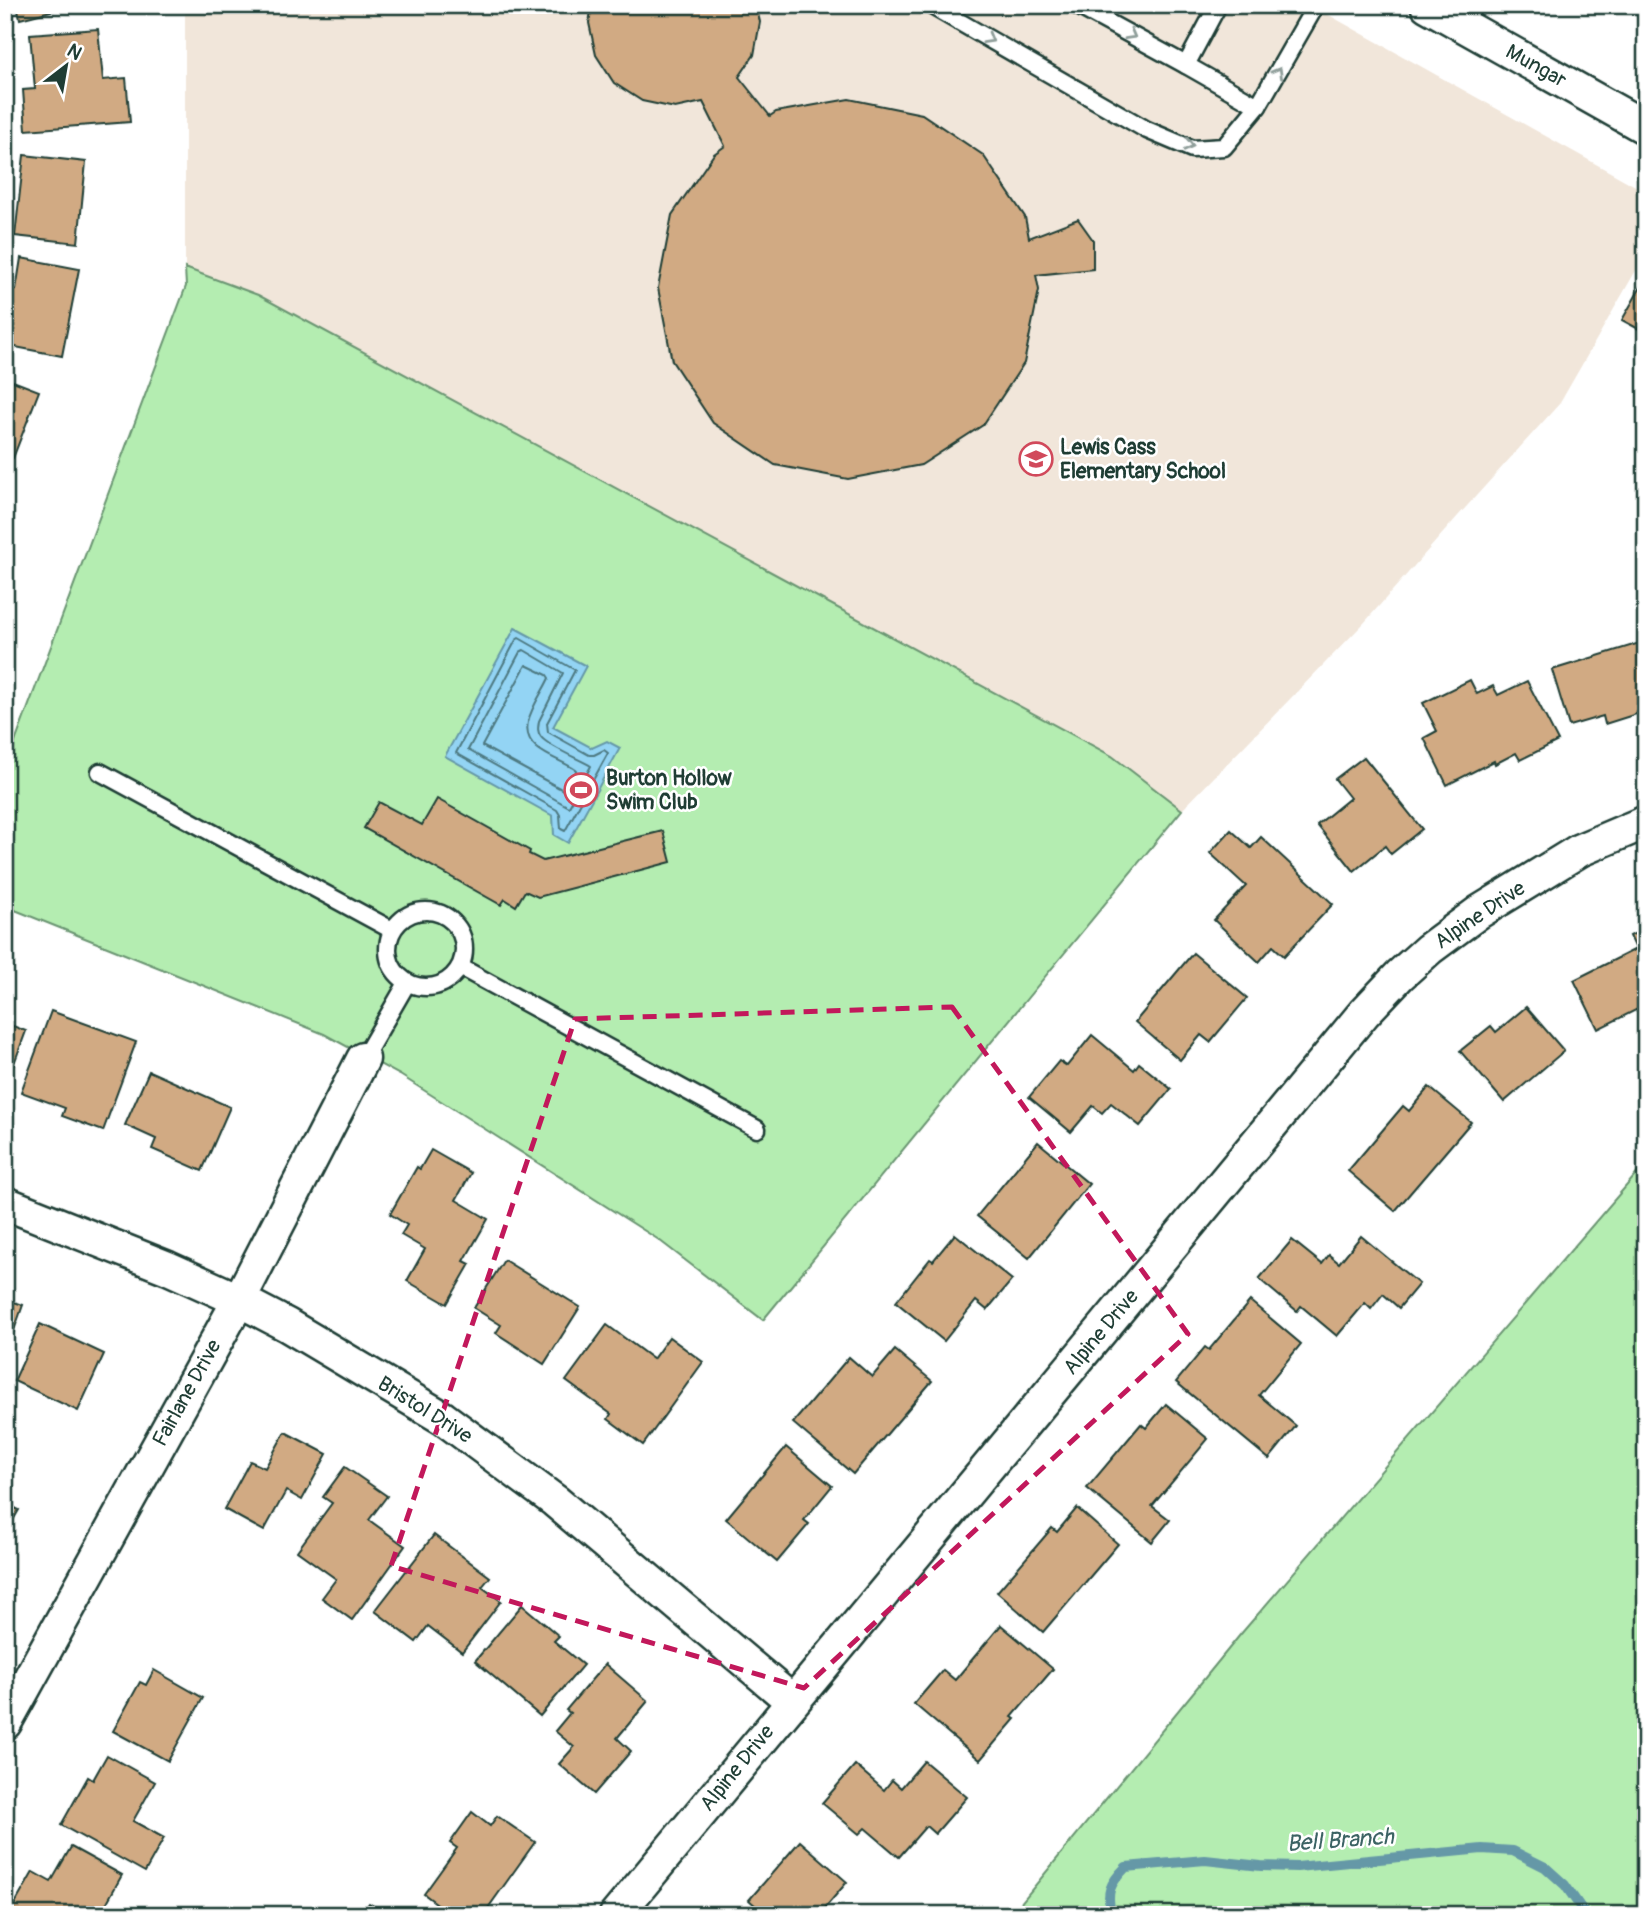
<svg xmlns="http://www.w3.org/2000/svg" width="1651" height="1920" font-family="Pangolin,sans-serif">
<rect width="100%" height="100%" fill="#fff"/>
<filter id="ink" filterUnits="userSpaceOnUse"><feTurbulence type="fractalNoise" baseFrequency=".0143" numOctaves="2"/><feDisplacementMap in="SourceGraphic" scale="14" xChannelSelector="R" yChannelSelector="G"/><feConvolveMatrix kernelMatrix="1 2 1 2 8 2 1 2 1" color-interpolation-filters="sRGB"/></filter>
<g filter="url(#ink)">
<!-- built -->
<path fill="#f1e6da" d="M185,5H1311L1646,192V253L1560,403L1458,516L1364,623L1182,810L1112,756L258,295L185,268Z"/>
<!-- green -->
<g fill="#b4edb1" stroke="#6a9572" stroke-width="2">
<path d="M185,268L258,295L1112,756L1182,810L763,1320L659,1240L400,1075L324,1034L5,906V769L186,286Z"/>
<path d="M1646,1163V1915H1011L1240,1635Z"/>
</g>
<!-- water -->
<path fill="#93d4f4" stroke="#6598a7" stroke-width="2" d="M515,628L586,666L553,727L592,748L607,741L620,748L568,843L554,835L553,816L445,756Z"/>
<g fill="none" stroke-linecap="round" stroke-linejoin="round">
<!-- shore -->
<g stroke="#4d7981" stroke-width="2">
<path d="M519,638L575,670L547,723L548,732L589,755H594L604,750L608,753L565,831L561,829L560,815L557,810L456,753L516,640Z"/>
<path d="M524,650L563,673L539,721C538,727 537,732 541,737C549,747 579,759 591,766L569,807L468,750L520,652Z"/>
<path d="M526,665L547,675L549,678C540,699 513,728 537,748C548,757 564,762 576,770V774L565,791L482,746Z"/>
</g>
<!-- stream -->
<path stroke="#6598a7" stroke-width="10" d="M1112,1915C1105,1893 1110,1883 1126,1867L1205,1860L1261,1866L1297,1867L1482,1849L1513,1851L1545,1867L1565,1885L1586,1915"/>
</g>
<!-- building -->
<g fill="#d1aa83" stroke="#1f3d34" stroke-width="2">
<path d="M17,5H74L20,19Z"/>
<path d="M592,5H756L760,22L754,55L739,77L770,116L776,112L849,99L922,114L983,155L1025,217L1029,238L1078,219L1093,240V269L1036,275L1039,290L1024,363L983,425L921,465L848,479L775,465L713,423L672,361L658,288L672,215L714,154L725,146L703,102L675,108L642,101L614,83L596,55L589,23Z"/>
<path d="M98,29L103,80L126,78L130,122L26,130L23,90L35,89L30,34Z"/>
<path d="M24,155L86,162L78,243L15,236Z"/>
<path d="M21,258L79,269L62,356L5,345V289L16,290Z"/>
<path d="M1646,278V333L1622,320Z"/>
<path d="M5,378L39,391L13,458L5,455Z"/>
<path d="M1646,641V711L1605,724L1603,716L1569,726L1552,670Z"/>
<path d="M1470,680L1477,694L1493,686L1498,695L1527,681L1558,741L1520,760L1516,753L1495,764L1494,761L1447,785L1424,738L1437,731L1423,703Z"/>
<path d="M1364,757L1422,829L1391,854L1385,846L1354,871L1317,825L1350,798L1335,779Z"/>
<path d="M437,799L530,851L529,854L543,861L663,831L671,862L538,897L525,891L516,906L505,899L501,905L364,828L379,802L422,825Z"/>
<path d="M1231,830L1251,848L1261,837L1333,904L1284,956L1273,946L1259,962L1214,920L1246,886L1210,853Z"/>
<path d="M1646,928V1005L1598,1029L1574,980L1636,949L1630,936Z"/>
<path d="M1193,953L1247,998L1210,1042L1201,1035L1180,1060L1135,1022Z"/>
<path d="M1526,1007L1564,1051L1504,1102L1460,1051L1491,1026L1496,1032Z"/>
<path d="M51,1011L136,1042L103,1131L62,1116L65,1108L21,1092Z"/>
<path d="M5,1023L26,1031L5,1088Z"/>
<path d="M1092,1035L1134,1070L1139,1063L1171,1089L1140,1126L1111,1103L1102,1113L1093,1106L1071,1132L1029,1097L1059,1061L1067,1066Z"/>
<path d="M149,1071L230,1107L202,1171L152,1149L156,1139L125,1125Z"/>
<path d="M1429,1087L1471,1122L1395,1211L1348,1171L1403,1106L1409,1111Z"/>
<path d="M1038,1142L1089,1184L1029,1258L977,1216Z"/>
<path d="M431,1150L471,1173L456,1200L488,1219L464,1261L470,1264L447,1304L407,1281L425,1249L401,1235L407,1225L390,1214L417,1167L420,1169Z"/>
<path d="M955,1234L1012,1280L987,1310L976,1301L944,1341L896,1302L930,1259L933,1261Z"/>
<path d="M1361,1236L1419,1284L1399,1308L1383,1294L1371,1309L1365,1303L1337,1336L1301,1306L1297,1311L1259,1279L1292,1240L1322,1264L1329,1255L1339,1263Z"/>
<path d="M504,1260L580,1307L544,1364L496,1333L501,1325L474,1308Z"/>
<path d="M5,1299L23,1305L5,1356Z"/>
<path d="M1250,1301L1301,1344L1259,1395L1296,1426L1269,1459L1176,1382L1205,1347L1209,1350Z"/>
<path d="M40,1324L104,1354L78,1411L14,1381Z"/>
<path d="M607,1325L653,1359L669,1337L703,1362L643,1445L608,1419L611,1414L566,1381Z"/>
<path d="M895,1350L932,1381L853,1474L793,1423L849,1357L872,1377Z"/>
<path d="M1166,1404L1208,1439L1152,1506L1170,1520L1152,1542L1087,1488L1141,1424L1146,1428Z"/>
<path d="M285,1432L327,1454L302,1500L286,1491L264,1531L224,1509L250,1461L265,1468Z"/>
<path d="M786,1447L832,1486L804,1520L809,1524L777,1562L726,1519Z"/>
<path d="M345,1467L387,1496L369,1520L405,1546L352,1620L322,1598L336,1579L297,1551L332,1503L323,1497Z"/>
<path d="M5,1503L19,1510L5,1534Z"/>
<path d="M1077,1508L1118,1544L1043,1632L997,1592L1052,1528L1057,1532Z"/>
<path d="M434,1535L490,1577L482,1587L501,1601L462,1652L428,1626L416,1642L375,1611Z"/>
<path d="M522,1605L559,1636L554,1641L583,1665L540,1716L475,1661Z"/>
<path d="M1001,1625L1053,1669L1012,1717L1015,1719L980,1760L914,1704L943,1670L955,1680Z"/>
<path d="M605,1664L648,1701L617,1738L631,1751L594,1794L559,1764L574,1747L555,1731L570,1713L566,1710Z"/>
<path d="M154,1670L203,1698L168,1761L113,1731L140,1682L146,1685Z"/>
<path d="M107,1755L155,1782L133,1821L164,1838L145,1872L61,1825L88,1777L93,1780Z"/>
<path d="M924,1761L967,1797L935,1834L926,1826L899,1857L865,1828L859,1834L822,1803L855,1765L884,1790L892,1780L901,1788Z"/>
<path d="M472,1812L490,1826L497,1816L535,1842L483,1915H452L424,1894L457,1848L450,1843Z"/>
<path d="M800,1841L847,1882L819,1915H766L749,1900Z"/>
<path d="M71,1847L122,1875L100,1915L9,1914L33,1872L51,1882Z"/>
<path d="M369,1903L388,1915H361Z"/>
</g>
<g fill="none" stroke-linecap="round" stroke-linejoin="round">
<defs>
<g id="service">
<path d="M930,5L1147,130L1192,149L1224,147L1258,106"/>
<path d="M1076,5L1186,65"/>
<path d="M1218,5L1186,65L1258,106L1316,5"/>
<path d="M100,772L392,930"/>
<circle cx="426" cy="949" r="38"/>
<path d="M460,967L757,1129"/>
<path d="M363,1059L407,983"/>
</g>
<g id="minor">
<path d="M1427,5L1646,128"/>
<path d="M5,1203L168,1268L239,1300L287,1325L443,1418L555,1501L792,1701"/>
<path d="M5,1723L239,1300L363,1059"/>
<path d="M616,1915C865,1613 1116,1315 1364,1013L1400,975L1429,949L1479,912L1580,850L1646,822"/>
</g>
</defs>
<!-- service casing -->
<use href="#service" stroke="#1f3d34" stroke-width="21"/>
<!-- minor casing -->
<use href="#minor" stroke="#1f3d34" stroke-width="37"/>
<!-- service -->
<use href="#service" stroke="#fff" stroke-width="16"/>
<!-- minor -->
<use href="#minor" stroke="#fff" stroke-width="32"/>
</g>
<!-- one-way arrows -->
<defs><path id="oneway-chevron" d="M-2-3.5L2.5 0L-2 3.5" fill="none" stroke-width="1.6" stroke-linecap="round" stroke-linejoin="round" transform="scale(1.75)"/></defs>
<g stroke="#8f9e9a">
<use href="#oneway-chevron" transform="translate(1131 35) rotate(29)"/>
<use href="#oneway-chevron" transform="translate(989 39) rotate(30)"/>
<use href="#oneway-chevron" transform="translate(1278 72) rotate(-60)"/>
<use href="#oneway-chevron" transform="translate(1189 145) rotate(13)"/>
</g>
</g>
<!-- marked area -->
<path fill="none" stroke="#c2185b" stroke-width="5" stroke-dasharray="14 9" stroke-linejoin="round" d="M952,1007L1188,1334L804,1688L391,1566L575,1019Z"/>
<!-- icons -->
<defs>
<symbol id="school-ring" viewBox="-11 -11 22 22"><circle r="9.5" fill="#fff" stroke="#d1495b" stroke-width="1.5"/><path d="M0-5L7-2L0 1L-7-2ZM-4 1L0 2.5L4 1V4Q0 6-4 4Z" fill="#d1495b"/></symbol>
<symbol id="stadium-ring" viewBox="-11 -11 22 22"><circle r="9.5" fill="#fff" stroke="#d1495b" stroke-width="1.5"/><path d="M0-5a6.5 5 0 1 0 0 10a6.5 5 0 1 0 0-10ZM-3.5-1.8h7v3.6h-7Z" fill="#d1495b"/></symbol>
</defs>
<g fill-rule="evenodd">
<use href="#school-ring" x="1017" y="440" width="38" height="38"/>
<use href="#stadium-ring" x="562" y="771" width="38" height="38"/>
</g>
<g text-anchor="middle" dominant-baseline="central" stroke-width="5" stroke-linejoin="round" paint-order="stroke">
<!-- street labels -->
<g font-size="21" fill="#1f3d34" stroke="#fff">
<text transform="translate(1536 66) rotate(29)">Mungar</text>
<text transform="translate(1480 915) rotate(-34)">Alpine Drive</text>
<text transform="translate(1101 1332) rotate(-50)">Alpine Drive</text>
<text transform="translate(187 1393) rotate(-61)">Fairlane Drive</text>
<text transform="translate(425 1410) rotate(32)">Bristol Drive</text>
<text transform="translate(737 1768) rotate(-51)">Alpine Drive</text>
</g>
<!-- poi labels -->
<g font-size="21" font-weight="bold" fill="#1f3d34" stroke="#fff" text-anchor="start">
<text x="1060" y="447">Lewis Cass<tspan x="1060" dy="24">Elementary School</tspan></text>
<text x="606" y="778">Burton Hollow<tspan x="606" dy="24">Swim Club</tspan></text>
</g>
<!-- water labels -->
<g font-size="23" font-style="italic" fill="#3c6364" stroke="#fff">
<text transform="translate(1340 1840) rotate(-4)">Bell Branch</text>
</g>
</g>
<!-- margin -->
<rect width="1651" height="1920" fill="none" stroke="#fff" stroke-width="28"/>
<rect x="14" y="14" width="1623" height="1892" fill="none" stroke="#1f3d34" stroke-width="2.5" filter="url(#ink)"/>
<!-- north arrow -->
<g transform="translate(66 66) rotate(31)" stroke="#ffffff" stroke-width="5" paint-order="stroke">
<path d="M0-5L12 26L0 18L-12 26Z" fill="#1f3d34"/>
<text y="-10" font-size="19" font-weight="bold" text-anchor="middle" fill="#1f3d34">N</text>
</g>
</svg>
